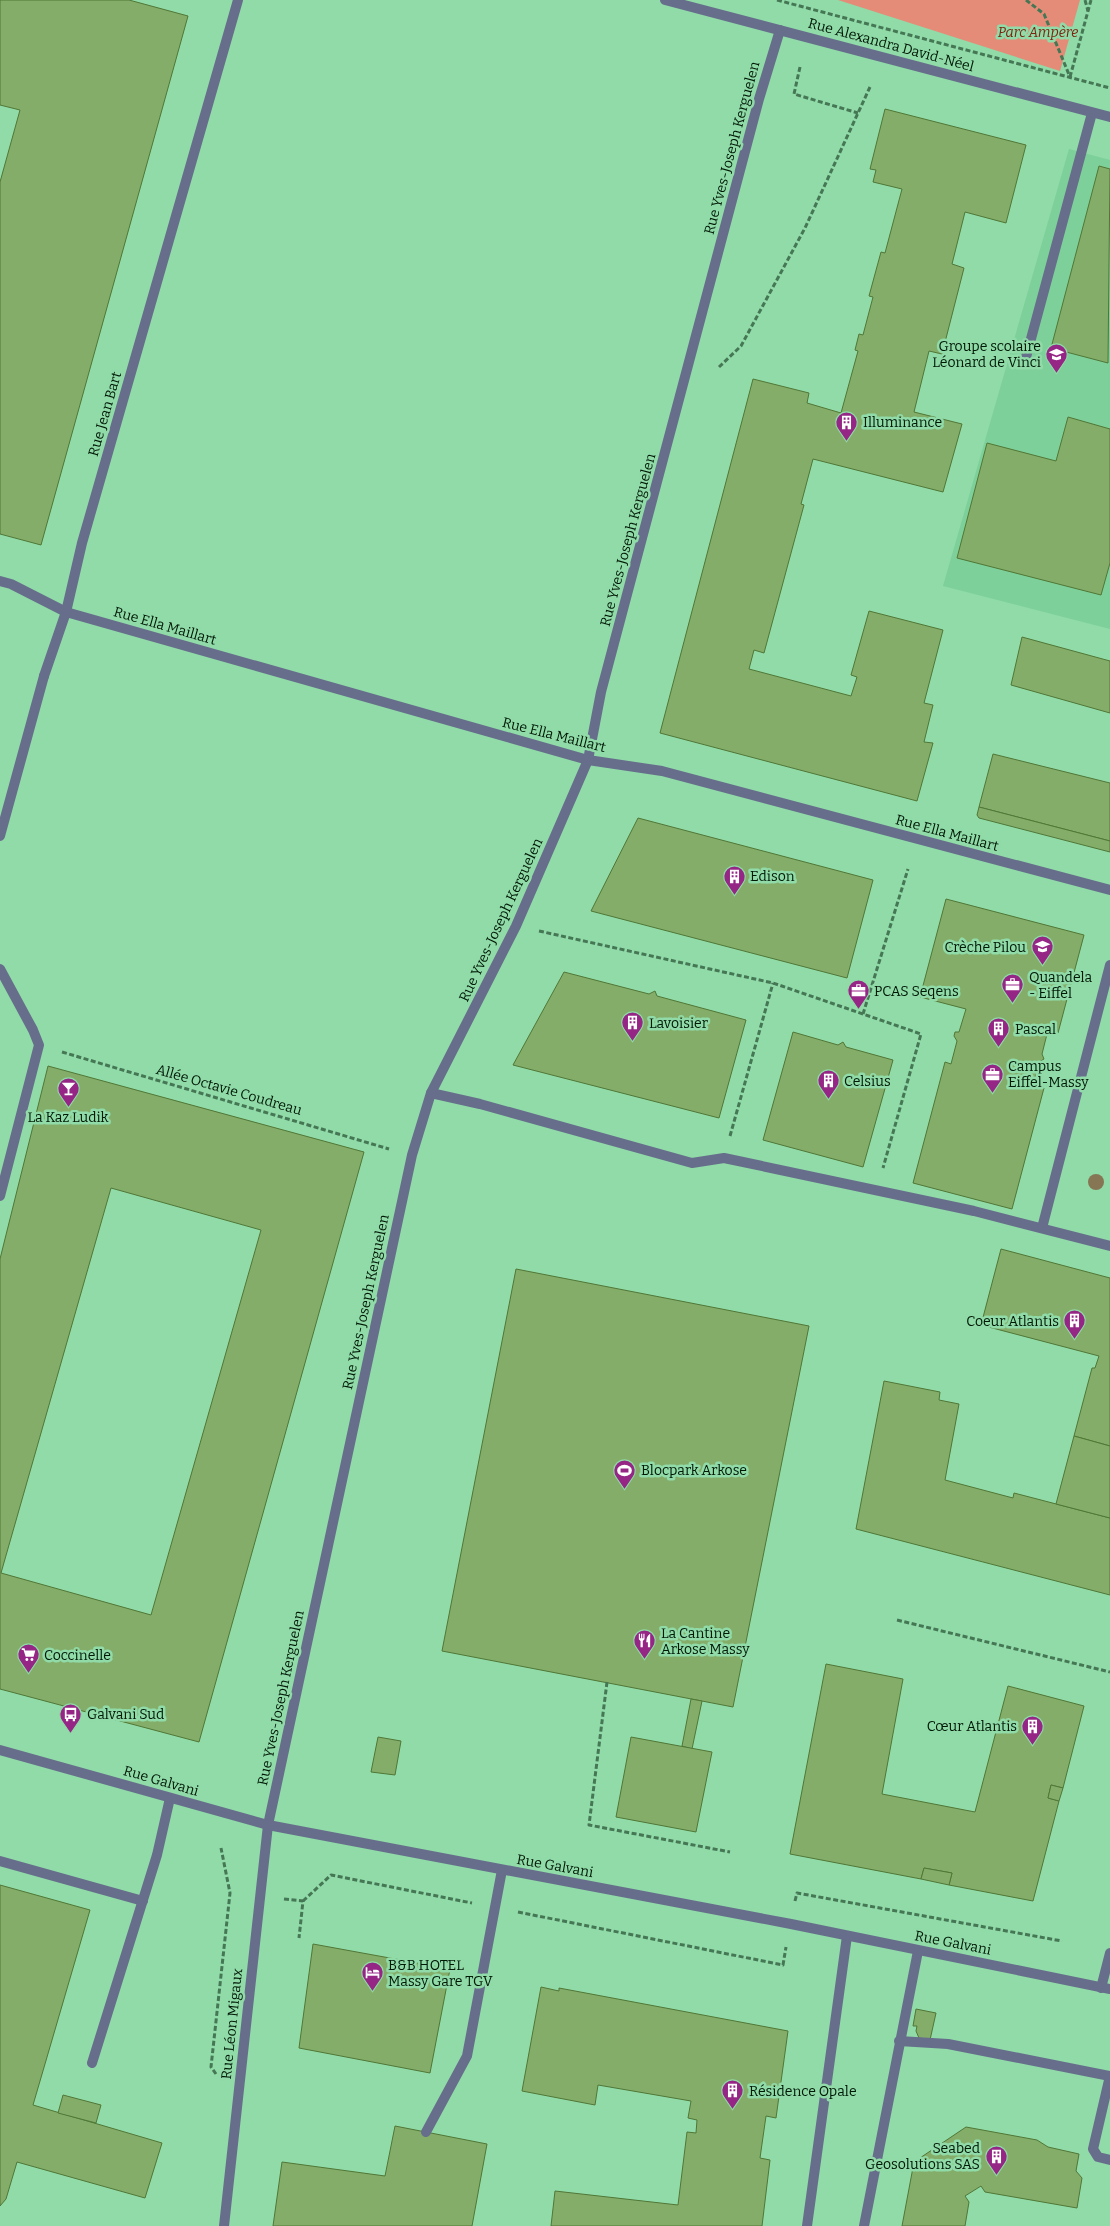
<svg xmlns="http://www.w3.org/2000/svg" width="1110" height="2226" font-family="Bitter,serif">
<rect width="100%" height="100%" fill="#90dba8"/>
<!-- built -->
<path fill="#7dd099" d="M1069,149L1110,160V629L943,586Z"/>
<!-- green -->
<path fill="#e48c77" d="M838,0H1080L1060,71Z"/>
<!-- building -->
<g fill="#84ad6a" stroke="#507736" fill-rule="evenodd">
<path d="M0,0H129L188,16L41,545L0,534V182L20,110L0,105Z"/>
<path d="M885,109L1026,145L1006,223L965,212L952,264L964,268L942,354L929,351L914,412L962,424L943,492L813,459L801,504L804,505L764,653L754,650L749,669L851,696L857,677L851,675L869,611L943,630L924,703L933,705L924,742L933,743L917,801L660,733L753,379L809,393L807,403L841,413L858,351L855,350L859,334L863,335L873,297L869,296L881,252L885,253L902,189L873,182L876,170L870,169Z"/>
<path d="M1099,166L1110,169L1108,363L1051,348Z"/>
<path d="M1068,417L1110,429V563L1101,595L957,558L987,443L1056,461Z"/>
<path d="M1022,637L1110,661V713L1011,685Z"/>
<path d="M993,754L1110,783V841L979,807Z"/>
<path d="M979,807L1110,841V852L979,818L977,815Z"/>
<path d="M638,818L873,880L847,978L591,911Z"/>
<path d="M946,899L1084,935L1058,1033L1048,1030L1042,1054L1044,1059L1039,1062L1033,1085L1044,1088L1012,1209L913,1183L945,1062L951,1064L957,1041L954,1036L955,1032H959L966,1009L920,997Z"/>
<path d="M564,972L649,994L655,991L657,996L746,1020L719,1118L513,1065Z"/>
<path d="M793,1032L838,1045L843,1042L846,1047L893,1060L863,1167L763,1140Z"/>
<path d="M48,1066L364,1152L199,1742L0,1689V1259ZM111,1188L261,1230L151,1615L1,1573Z"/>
<path d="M1001,1249L1110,1278V1446L1074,1436L1092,1368H1095L1099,1356L981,1325Z"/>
<path d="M516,1269L809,1326L733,1707L442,1651Z"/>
<path d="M884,1381L940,1392L939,1400L959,1404L945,1480L1013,1498L1014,1493L1110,1518V1595L856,1529Z"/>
<path d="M1074,1436L1110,1446V1518L1056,1504Z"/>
<path d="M826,1664L903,1679L882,1794L975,1812L1008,1686L1084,1706L1063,1788L1051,1785L1048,1798L1059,1801L1033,1901L949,1885L952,1873L924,1868L921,1879L790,1854Z"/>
<path d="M691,1699L702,1701L692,1749L682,1746Z"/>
<path d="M378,1737L401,1741L395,1775L371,1772Z"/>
<path d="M631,1737L712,1752L696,1832L616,1817Z"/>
<path d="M1051,1785L1063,1788L1059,1801L1048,1798Z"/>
<path d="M924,1868L952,1873L949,1885L921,1879Z"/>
<path d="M0,1885L90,1910L33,2105L162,2143L145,2198L17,2162L6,2199L0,2206Z"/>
<path d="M313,1944L450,1969L430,2073L299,2048Z"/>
<path d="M541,1987L559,1991V1988L788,2031L776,2118L766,2116L760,2158L770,2160L762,2226H551L555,2191L678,2205L687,2132L696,2133L697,2120L688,2118L691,2101L598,2085L595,2105L522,2091Z"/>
<path d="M916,2009L936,2013L930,2040L919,2038L916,2031L917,2026H913Z"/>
<path d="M63,2095L101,2105L96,2123L58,2113Z"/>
<path d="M395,2126L487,2144L472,2226H273L282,2162L385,2176Z"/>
<path d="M966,2127L1037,2140L1048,2147L1079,2154L1076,2171L1082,2178L1077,2208L985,2192L981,2186L965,2196L969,2202L965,2226H902L914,2162Z"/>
</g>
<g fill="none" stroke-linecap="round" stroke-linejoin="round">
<!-- path -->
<g stroke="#467755" stroke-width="3" stroke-dasharray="5 2.5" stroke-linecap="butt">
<path d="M777,0L1110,88"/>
<path d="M1026,0L1044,14L1070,77"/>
<path d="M1085,0L1088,11"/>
<path d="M800,67L794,94L858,113"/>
<path d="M1070,77L1091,0"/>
<path d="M719,367L741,346L805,228L870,87"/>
<path d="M539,931L773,983L921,1034L883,1168"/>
<path d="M863,1014L908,869"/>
<path d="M62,1052L389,1149"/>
<path d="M730,1136L773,983"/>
<path d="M897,1620L1110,1672"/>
<path d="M607,1682L589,1825L730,1852"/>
<path d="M284,1899L303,1901L299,1938"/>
<path d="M303,1901L331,1875L472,1903"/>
<path d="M795,1901L797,1893L1062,1941"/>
<path d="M518,1912L783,1965L786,1947"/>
<path d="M216,2074L211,2067L230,1893L221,1848"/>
</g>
<!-- service -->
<g stroke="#676e8b" stroke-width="10">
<path d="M1025,361L1092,113"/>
<path d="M0,836L44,676"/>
<path d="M0,969L33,1030L39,1045L0,1196"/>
<path d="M431,1093L480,1104L692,1163L724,1158L974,1211L1110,1246"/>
<path d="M1042,1228L1110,965"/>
<path d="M0,1861L143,1901"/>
<path d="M899,2041L948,2044L1110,2076"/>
<path d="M92,2063L157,1855L170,1798"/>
<path d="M1110,2076L1093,2149L1098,2157L1110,2160"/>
<path d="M426,2132L467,2056L502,1870"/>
<path d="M864,2226L918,1951"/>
</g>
<!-- minor -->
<g stroke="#676e8b" stroke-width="10">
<path d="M665,0L1110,117"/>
<path d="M0,581L11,584L66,612L588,760L662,771L1110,890"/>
<path d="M44,676L66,612L82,543L238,0"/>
<path d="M1101,1988L1110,1953"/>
<path d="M224,2226L268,1825L412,1155L431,1093L516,926L588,760L601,692L759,99L780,30"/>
<path d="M807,2226L847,1936"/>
</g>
<!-- tertiary -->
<path stroke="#676e8b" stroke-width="10" d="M0,1750L268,1825L791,1924L1110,1989"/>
</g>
<!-- trees -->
<circle fill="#867654" cx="1096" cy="1182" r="8"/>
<!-- icons -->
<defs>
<symbol id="school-pin" viewBox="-11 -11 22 30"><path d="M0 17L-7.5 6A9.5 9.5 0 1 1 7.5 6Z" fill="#952686" stroke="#90dba8"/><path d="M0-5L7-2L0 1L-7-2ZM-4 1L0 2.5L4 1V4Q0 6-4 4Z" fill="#fff"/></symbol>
<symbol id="building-pin" viewBox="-11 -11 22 30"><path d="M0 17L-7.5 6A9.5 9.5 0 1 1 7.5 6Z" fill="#952686" stroke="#90dba8"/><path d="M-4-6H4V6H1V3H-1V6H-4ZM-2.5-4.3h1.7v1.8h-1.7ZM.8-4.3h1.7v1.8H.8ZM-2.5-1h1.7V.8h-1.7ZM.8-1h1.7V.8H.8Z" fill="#fff"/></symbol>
<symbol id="office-pin" viewBox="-11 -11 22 30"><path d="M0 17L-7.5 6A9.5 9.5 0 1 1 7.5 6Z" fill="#952686" stroke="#90dba8"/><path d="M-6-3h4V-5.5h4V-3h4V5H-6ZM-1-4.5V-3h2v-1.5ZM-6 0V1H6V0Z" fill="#fff"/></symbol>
<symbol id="bar-pin" viewBox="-11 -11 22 30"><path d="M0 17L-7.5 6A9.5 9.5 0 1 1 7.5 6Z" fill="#952686" stroke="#90dba8"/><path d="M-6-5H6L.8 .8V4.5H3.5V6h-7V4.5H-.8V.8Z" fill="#fff"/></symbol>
<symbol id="stadium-pin" viewBox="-11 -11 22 30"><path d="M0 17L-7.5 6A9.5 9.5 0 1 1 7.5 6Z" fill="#952686" stroke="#90dba8"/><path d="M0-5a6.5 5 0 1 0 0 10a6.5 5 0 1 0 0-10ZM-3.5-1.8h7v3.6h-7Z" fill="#fff"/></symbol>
<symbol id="restaurant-pin" viewBox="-11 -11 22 30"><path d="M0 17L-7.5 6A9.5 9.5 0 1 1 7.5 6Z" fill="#952686" stroke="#90dba8"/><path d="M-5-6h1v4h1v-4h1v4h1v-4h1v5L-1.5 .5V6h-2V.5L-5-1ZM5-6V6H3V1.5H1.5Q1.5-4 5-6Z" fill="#fff"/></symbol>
<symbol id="supermarket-pin" viewBox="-11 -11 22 30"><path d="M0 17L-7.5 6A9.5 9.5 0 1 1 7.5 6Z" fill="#952686" stroke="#90dba8"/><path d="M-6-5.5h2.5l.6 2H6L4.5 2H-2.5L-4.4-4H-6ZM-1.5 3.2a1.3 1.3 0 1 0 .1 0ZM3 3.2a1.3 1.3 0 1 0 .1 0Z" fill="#fff"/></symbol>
<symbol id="bus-pin" viewBox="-11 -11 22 30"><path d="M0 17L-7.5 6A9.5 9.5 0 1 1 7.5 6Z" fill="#952686" stroke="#90dba8"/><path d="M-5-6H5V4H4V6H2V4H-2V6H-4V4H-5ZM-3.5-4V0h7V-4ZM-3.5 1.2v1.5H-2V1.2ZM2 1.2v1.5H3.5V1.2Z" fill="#fff"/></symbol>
<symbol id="hotel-pin" viewBox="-11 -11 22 30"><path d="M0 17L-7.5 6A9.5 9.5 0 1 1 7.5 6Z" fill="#952686" stroke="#90dba8"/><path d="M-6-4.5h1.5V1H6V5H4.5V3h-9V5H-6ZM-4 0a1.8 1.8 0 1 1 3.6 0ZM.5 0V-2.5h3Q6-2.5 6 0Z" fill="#fff"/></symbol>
</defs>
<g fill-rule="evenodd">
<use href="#school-pin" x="1044" y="342" width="25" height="34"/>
<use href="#building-pin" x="834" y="410" width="25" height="34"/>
<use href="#building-pin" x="722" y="864" width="25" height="34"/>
<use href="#school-pin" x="1030" y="934" width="25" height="34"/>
<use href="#office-pin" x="1000" y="972" width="25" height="34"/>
<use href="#office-pin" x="846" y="978" width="25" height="34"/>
<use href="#building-pin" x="620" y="1010" width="25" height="34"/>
<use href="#building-pin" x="986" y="1016" width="25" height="34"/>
<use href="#office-pin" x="980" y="1062" width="25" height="34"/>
<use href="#building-pin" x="816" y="1068" width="25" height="34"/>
<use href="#bar-pin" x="56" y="1076" width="25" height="34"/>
<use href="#building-pin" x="1062" y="1308" width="25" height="34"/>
<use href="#stadium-pin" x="612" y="1458" width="25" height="34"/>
<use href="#restaurant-pin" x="632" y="1628" width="25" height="34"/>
<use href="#supermarket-pin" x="16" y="1642" width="25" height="34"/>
<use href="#bus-pin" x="58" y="1702" width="25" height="34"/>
<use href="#building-pin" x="1020" y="1714" width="25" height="34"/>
<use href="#hotel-pin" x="360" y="1960" width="25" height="34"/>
<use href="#building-pin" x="720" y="2078" width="25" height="34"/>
<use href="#building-pin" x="984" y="2144" width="25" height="34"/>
</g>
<g text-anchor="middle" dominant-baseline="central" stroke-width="5" stroke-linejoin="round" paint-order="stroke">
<!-- park labels -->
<g font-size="14" font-style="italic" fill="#7d2410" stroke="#90dba8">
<text x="1038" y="32">Parc Ampère</text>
</g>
<!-- street labels -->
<g font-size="14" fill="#001806" stroke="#90dba8">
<text transform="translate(891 45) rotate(15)">Rue Alexandra David-Néel</text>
<text transform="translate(732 148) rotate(-75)">Rue Yves-Joseph Kerguelen</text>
<text transform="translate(105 414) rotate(-74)">Rue Jean Bart</text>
<text transform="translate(628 540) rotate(-75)">Rue Yves-Joseph Kerguelen</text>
<text transform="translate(165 626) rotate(16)">Rue Ella Maillart</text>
<text transform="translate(554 735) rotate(14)">Rue Ella Maillart</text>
<text transform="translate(947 833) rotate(15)">Rue Ella Maillart</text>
<text transform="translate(501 920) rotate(-65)">Rue Yves-Joseph Kerguelen</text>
<text transform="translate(229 1090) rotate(16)">Allée Octavie Coudreau</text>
<text transform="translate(366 1302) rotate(-78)">Rue Yves-Joseph Kerguelen</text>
<text transform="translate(281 1698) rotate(-78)">Rue Yves-Joseph Kerguelen</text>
<text transform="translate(161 1781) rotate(16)">Rue Galvani</text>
<text transform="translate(555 1866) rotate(10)">Rue Galvani</text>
<text transform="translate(953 1943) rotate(11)">Rue Galvani</text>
<text transform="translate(232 2024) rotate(-84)">Rue Léon Migaux</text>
</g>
<!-- poi labels -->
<g font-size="14" fill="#001806" stroke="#90dba8" text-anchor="start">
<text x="1041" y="346" text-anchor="end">Groupe scolaire<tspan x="1041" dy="16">Léonard de Vinci</tspan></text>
<text x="863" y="422">Illuminance</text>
<text x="750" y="876">Edison</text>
<text x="1026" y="947" text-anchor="end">Crèche Pilou</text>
<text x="1029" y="977">Quandela<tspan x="1029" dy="16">- Eiffel</tspan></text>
<text x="874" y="991">PCAS Seqens</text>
<text x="649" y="1023">Lavoisier</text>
<text x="1015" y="1029">Pascal</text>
<text x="1008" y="1066">Campus<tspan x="1008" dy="16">Eiffel-Massy</tspan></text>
<text x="844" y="1081">Celsius</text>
<text x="68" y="1117" text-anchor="middle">La Kaz Ludik</text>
<text x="1059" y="1321" text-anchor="end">Coeur Atlantis</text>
<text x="641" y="1470">Blocpark Arkose</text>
<text x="661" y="1633">La Cantine<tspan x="661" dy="16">Arkose Massy</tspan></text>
<text x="44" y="1655">Coccinelle</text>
<text x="87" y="1714">Galvani Sud</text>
<text x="1017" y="1726" text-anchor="end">Cœur Atlantis</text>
<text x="388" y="1965">B&amp;B HOTEL<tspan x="388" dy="16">Massy Gare TGV</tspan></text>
<text x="749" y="2091">Résidence Opale</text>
<text x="980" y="2148" text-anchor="end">Seabed<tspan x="980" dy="16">Geosolutions SAS</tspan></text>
</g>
</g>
</svg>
